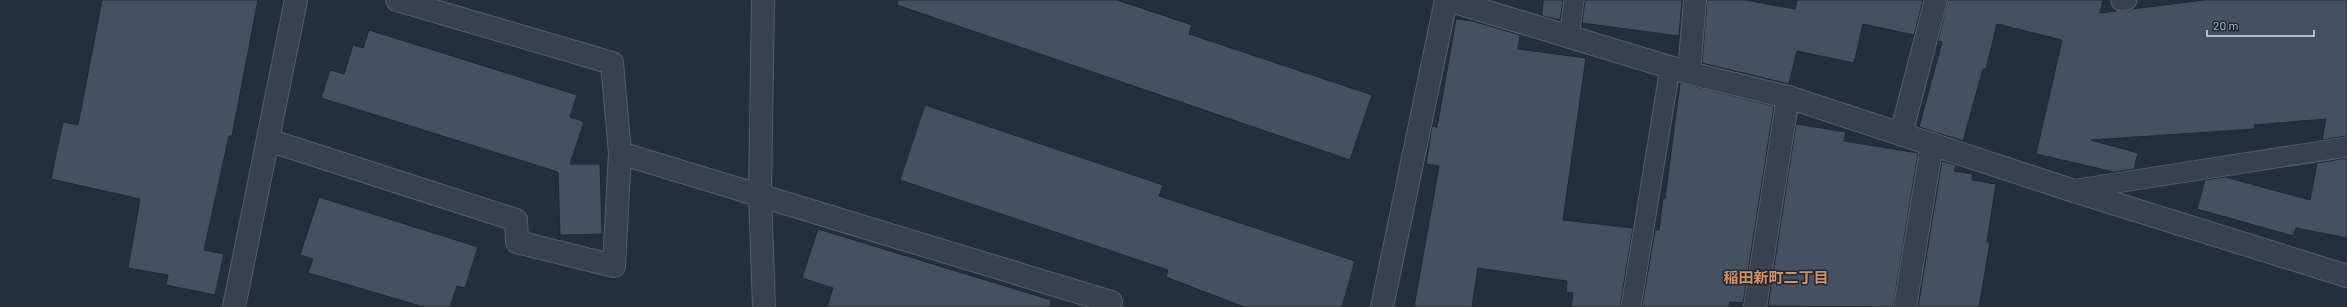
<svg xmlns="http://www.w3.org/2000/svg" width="2347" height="307" font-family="Barlow,'Noto Sans JP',sans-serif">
<rect width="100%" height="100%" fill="#242f3d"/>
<!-- building -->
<g fill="#455161" stroke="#1f2834">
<path d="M102,0H258L232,136H229L204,250L224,254L215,295L166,285L168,275L128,268L140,199L51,179L63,122L78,125Z"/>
<path d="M898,0H1117L1192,25L1189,34L1372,95L1350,160L897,5Z"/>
<path d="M1543,0H1563L1560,20L1542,16Z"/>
<path d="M1585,0H1682L1679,36L1582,23Z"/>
<path d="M1707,0H1745L1795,9L1797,0H1923L1914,35L1863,24L1854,63L1797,51L1789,84L1702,63Z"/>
<path d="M1948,0H2103L2100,13L2205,0H2347V136L2322,140L2326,119L2254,125L2255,129L2091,140L2138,153L2134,169L2114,172L2036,154L2062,40L1997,24L1986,69H1983L1963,141L1919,127L1942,42L1938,41Z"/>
<path d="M1456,19L1473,21L1520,35L1518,49L1586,58L1563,220L1633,228L1620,307H1571L1573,293L1566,292L1567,281L1478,268L1472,307H1414L1439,166L1426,164L1432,126L1437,127Z"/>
<path d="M369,30L577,95L570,117L584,122L570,164H600L602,234L560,235L558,172L321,98L330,70L344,74L353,45L363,48Z"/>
<path d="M1680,83L1774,106L1743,303L1730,302L1729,307H1642L1655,230H1659L1663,198L1665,199Z"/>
<path d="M925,105L1163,185L1159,196L1355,261L1342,307H1244L1166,277L1168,270L900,180Z"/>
<path d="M1796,124L1846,132L1844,141L1918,153L1893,307L1768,306Z"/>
<path d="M2347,158V238L2296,228L2293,236L2197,209L2205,180L2225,177L2310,200L2317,163Z"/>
<path d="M1942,161L1956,165L1954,171L1973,174L1972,180L1996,184L1987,242H1990L1979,307H1918Z"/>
<path d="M319,197L478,247L465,288L457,286L450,307H424L308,273L313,259L300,255Z"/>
<path d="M818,229L1051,300L1050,307H827L833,288L802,278Z"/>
</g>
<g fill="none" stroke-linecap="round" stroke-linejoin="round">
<defs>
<g id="lane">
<path d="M2121,1L2127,0"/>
<path d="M1569,37L1574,0"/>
<path d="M2071,190L2347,147"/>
<path d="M1631,307L1670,68"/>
</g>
<g id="street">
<path d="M397,0L612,63L620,153L1111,302L1109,307"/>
<path d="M763,0L760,194L764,307"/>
<path d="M1448,0L1689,73L1788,97L2071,190L2347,276"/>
<path d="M1689,73L1695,0"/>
<path d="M1901,134L1936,0"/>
<path d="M268,140L516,220L517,242L614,266L620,153"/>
<path d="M234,307L296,0"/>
<path d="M1382,307L1446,0"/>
<path d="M1755,307L1788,97"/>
<path d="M1905,307L1932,144"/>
</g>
</defs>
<!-- lane casing -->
<use href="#lane" stroke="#565f6b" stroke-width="21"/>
<!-- street casing -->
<use href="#street" stroke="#565f6b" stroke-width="24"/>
<!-- lane -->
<use href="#lane" stroke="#38414d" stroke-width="19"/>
<!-- street -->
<use href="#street" stroke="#38414d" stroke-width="22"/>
</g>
<g text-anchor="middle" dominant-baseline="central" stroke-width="3" stroke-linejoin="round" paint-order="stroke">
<!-- neighbourhood labels -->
<g font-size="15" font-weight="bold" fill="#d49363" stroke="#1d2632">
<text x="1776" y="277">稲田新町二丁目</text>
</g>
</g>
<!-- scale -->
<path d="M2207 30v6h107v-6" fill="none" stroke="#b4bcc8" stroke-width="2"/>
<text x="2213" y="30" font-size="12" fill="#b4bcc8" stroke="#1d2632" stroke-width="3" paint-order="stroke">20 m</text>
</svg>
